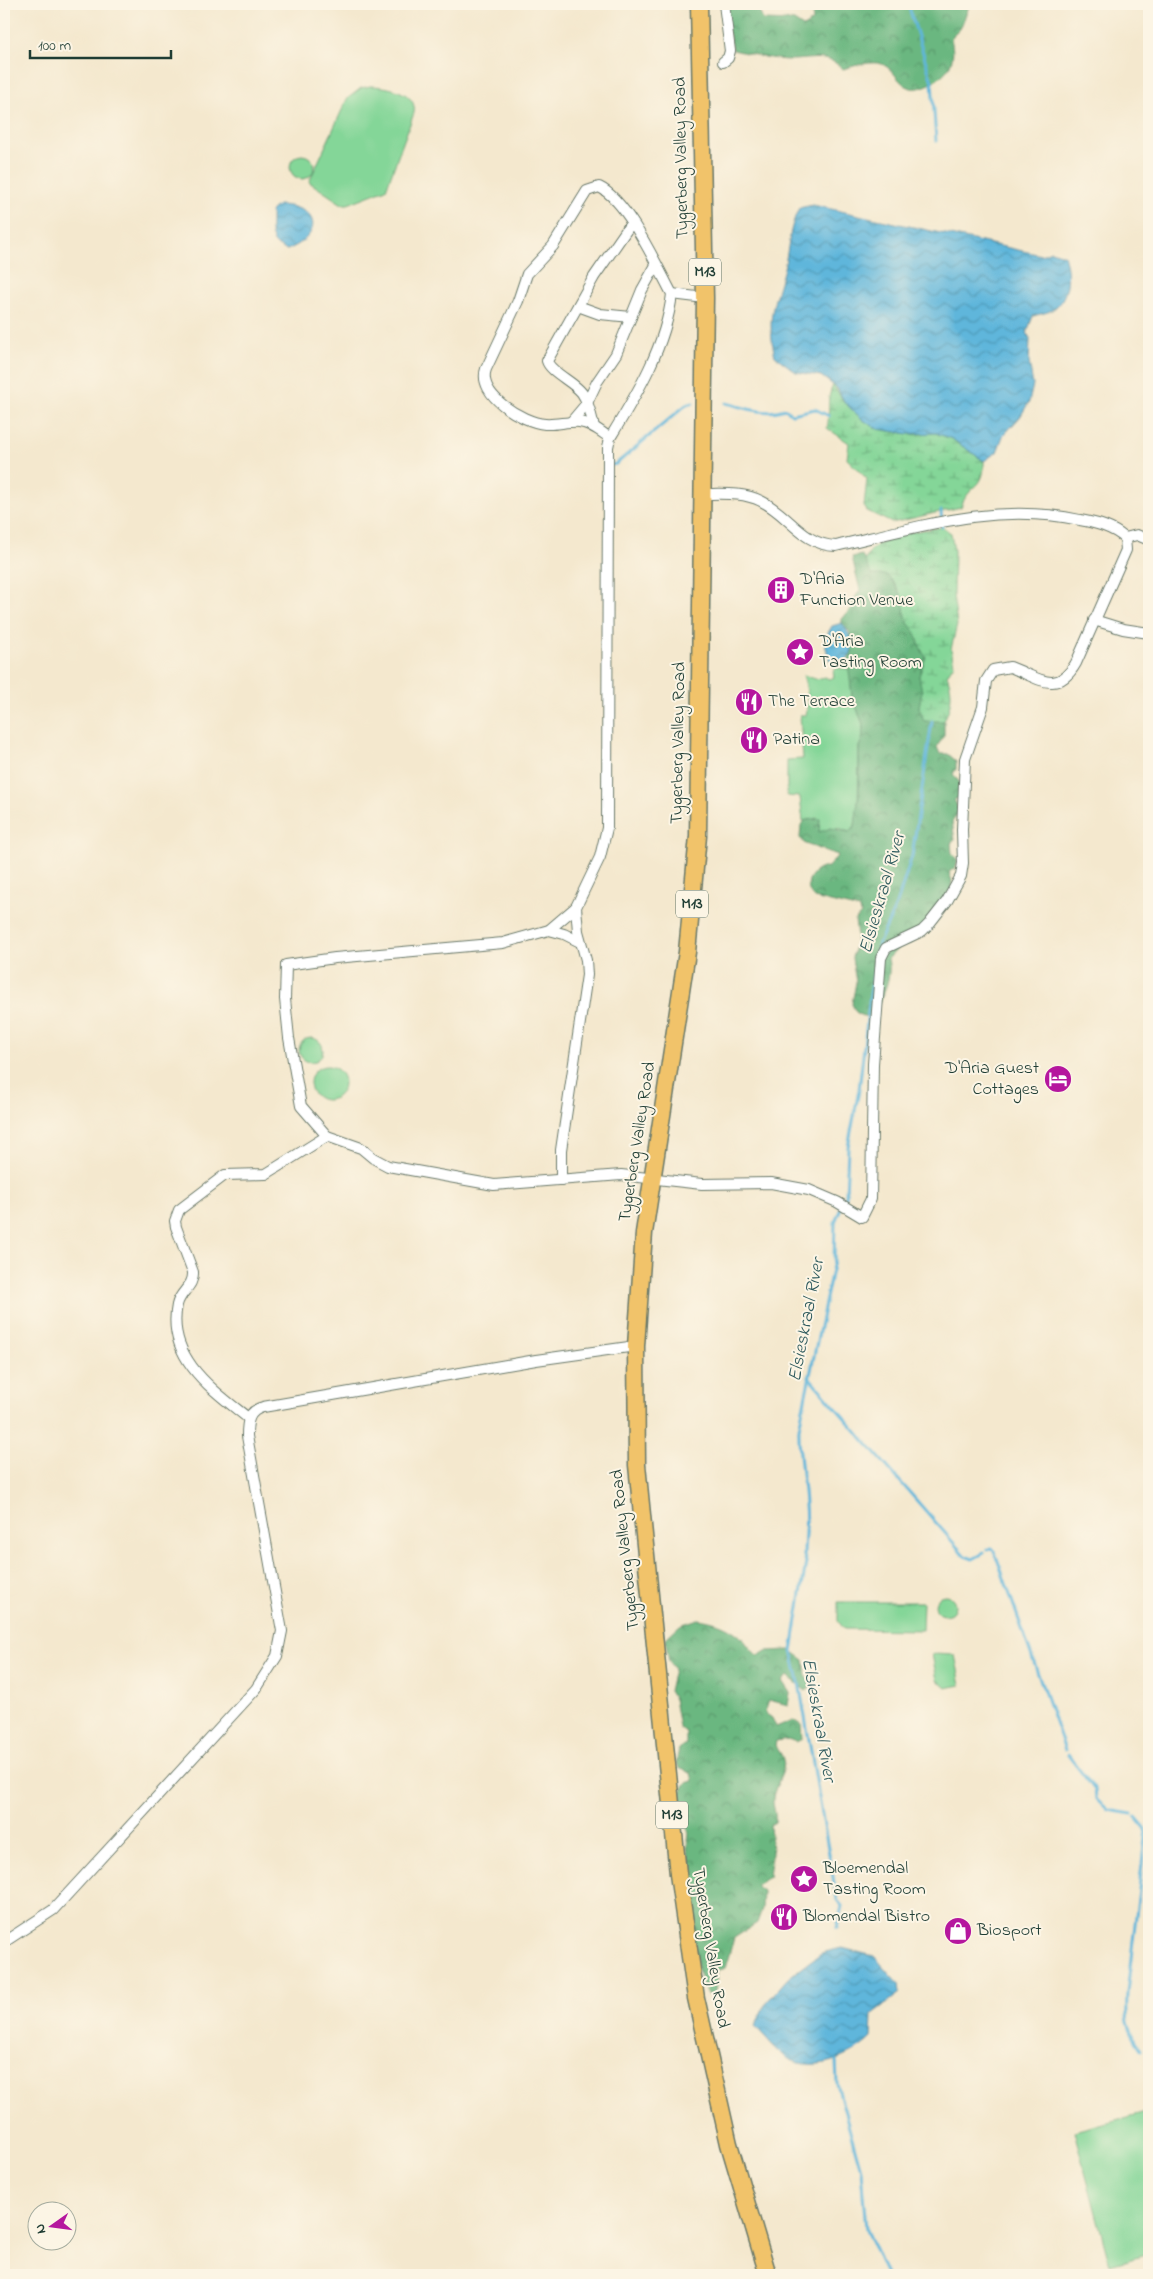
<svg xmlns="http://www.w3.org/2000/svg" width="1153" height="2279" font-family="'Indie Flower',sans-serif">
<defs>
<pattern id="forest-crowns" width="20" height="18" patternUnits="userSpaceOnUse" patternTransform="scale(1.25)"><rect width="20" height="18" fill="#6bb780"/><path d="M2 6a3 3 0 1 1 6 0M12 15a3 3 0 1 1 6 0" fill="none" stroke="#57966a"/></pattern>
<pattern id="wetland-marsh" width="20" height="14" patternUnits="userSpaceOnUse" patternTransform="scale(1.25)"><rect width="20" height="14" fill="#84d698"/><path d="M1 5h8M5 5V1M11 12h8M15 12V8" fill="none" stroke="#6baf7d"/></pattern>
<pattern id="water-waves" width="16" height="10" patternUnits="userSpaceOnUse" patternTransform="scale(1.25)"><rect width="16" height="10" fill="#5eb6db"/><path d="M0 5q4-4 8 0t8 0" fill="none" stroke="#4d95b2"/></pattern>
</defs>
<rect width="100%" height="100%" fill="#fcf5e5"/>
<filter id="ink" filterUnits="userSpaceOnUse"><feTurbulence type="fractalNoise" baseFrequency=".02" numOctaves="2"/><feDisplacementMap in="SourceGraphic" scale="10" xChannelSelector="R" yChannelSelector="G"/><feConvolveMatrix kernelMatrix="1 2 1 2 8 2 1 2 1" color-interpolation-filters="sRGB"/></filter>
<filter id="wash" filterUnits="userSpaceOnUse"><feTurbulence type="fractalNoise" baseFrequency=".0096" numOctaves="4" result="noise"/><feDisplacementMap in="SourceGraphic" scale="20" xChannelSelector="R" yChannelSelector="G"/><feGaussianBlur stdDeviation="1.12" result="paint"/><feColorMatrix in="noise" values="0 0 0 0 0 0 0 0 0 0 0 0 0 0 0 0 0 1.4 0 .05"/><feComposite in="paint" operator="in"/></filter>
<g filter="url(#wash)">
<rect width="100%" height="100%" fill="#f4e8ce"/>
<!-- green -->
<g fill="#84d698" stroke="#528a66">
<path d="M370,86C387,86 418,92 414,113L386,189L348,204H342L309,182L347,99L361,88Z"/>
<circle cx="302" cy="167" r="12"/>
<path d="M837,668L850,669L852,696L863,724V737L859,747L858,808L855,826L849,832L839,828L819,832L817,818L803,821L800,797L787,796V760L803,759L800,715H806C809,702 807,687 803,675L816,679L825,677L829,679L834,677L833,671Z"/>
<circle cx="311" cy="1050" r="12"/>
<circle cx="327" cy="1083" r="17"/>
<circle cx="945" cy="1605" r="10"/>
<path d="M838,1602H923L922,1630L844,1629L838,1621Z"/>
<path d="M932,1654L955,1655L961,1685L946,1688L937,1680Z"/>
<path d="M1146,2112L1149,2124V2254L1110,2265L1074,2131Z"/>
</g>
<!-- forest -->
<g fill="url(#forest-crowns)" stroke="#457a5a">
<path d="M722,4H756L763,20L794,21L803,27L813,21L811,4H970L960,29L951,38C953,48 954,56 950,65C945,76 924,91 911,88C897,84 893,65 878,63C866,62 854,66 843,69C828,53 810,60 791,60C772,60 752,54 733,50Z"/>
<path d="M862,555L872,575H887C901,590 902,598 906,618C907,623 912,627 914,631C919,641 919,648 926,657L919,676L922,691L919,707L924,721H944V735L937,747L940,754H948L956,761V769L953,774L961,784L960,797L954,800C960,808 958,815 952,822L955,840L951,843L952,854L958,859L956,867L949,872L952,881L951,889L918,936L911,943L899,947L888,959C893,980 881,998 872,1016H862L856,1012L852,1004L856,982L852,958L857,937L855,920L861,914L860,909L814,898C801,885 812,868 828,867L838,855L805,844L800,838L801,825L806,820L820,819L819,832L831,828L849,832L855,826L859,793V747L863,737V724L852,696L848,662L852,652L850,632L842,623V619L853,607V601L860,590L852,557Z"/>
<path d="M698,1619C713,1621 726,1625 739,1635C746,1641 750,1650 758,1656L766,1651L790,1650L804,1660L806,1676L812,1686L806,1691L788,1676L782,1681L790,1693L788,1705L769,1700L765,1713L772,1718L776,1727L793,1720L801,1725L802,1739L796,1742L788,1739L776,1741L775,1746C796,1769 772,1780 773,1803C774,1810 776,1814 775,1822L770,1825L772,1852L769,1877L755,1885L763,1891L762,1909L757,1923L734,1938L725,1968L718,1970L715,1992L708,1995C694,1977 691,1917 688,1892L691,1885L687,1878L692,1868L687,1849L689,1834L687,1824L680,1813L683,1806L680,1793L686,1783L693,1781L691,1773L679,1768L676,1763L679,1749L686,1744V1732L679,1727L674,1699L669,1691L674,1669C673,1666 670,1664 669,1661C668,1658 666,1642 666,1638L680,1625Z"/>
</g>
<!-- wetland -->
<g fill="url(#wetland-marsh)" stroke="#528a66">
<path d="M833,385L845,403L863,420L878,429L909,434L935,433L952,439L984,461C985,491 969,483 961,507L892,523L867,511L864,506L867,479L847,459L849,443L827,428C831,410 825,402 833,385Z"/>
<path d="M942,527L951,533L954,551L953,595L957,625L951,649L954,664L947,675C954,693 951,705 944,721H924L919,707L922,691L919,676L926,657C919,648 919,641 914,631C912,627 907,623 906,618C902,597 902,591 887,575H872L865,561C875,533 917,532 942,527Z"/>
</g>
<!-- water -->
<g fill="url(#water-waves)" stroke="#3e7a88">
<path d="M278,205C319,206 326,234 287,250C266,244 272,228 271,211Z"/>
<path d="M813,205L1041,255L1051,251L1064,255C1070,274 1070,298 1052,310C1047,313 1039,314 1033,316L1027,332L1030,339L1029,362L1033,385L1029,402L1020,417L1003,436L997,452L984,461L952,439L936,433L909,434L878,429L863,420L845,403L837,388L821,376L796,372L775,356C766,316 774,305 784,268C789,248 789,227 799,208Z"/>
<path d="M842,623C851,635 859,652 843,662L832,663L829,659L824,640L832,626Z"/>
<path d="M842,1948L874,1956L899,1984L900,1993L872,2014L871,2038C852,2057 815,2073 789,2059C778,2053 764,2035 755,2026L766,2003L788,1978L821,1953Z"/>
</g>
<g fill="none" stroke-linecap="round" stroke-linejoin="round">
<!-- stream -->
<g stroke="#5eb6db" stroke-width="3">
<path d="M908,4L932,82L936,141"/>
<path d="M726,403C746,408 766,416 785,409L792,414L815,409L829,416"/>
<path d="M611,465L616,464L686,405L693,403"/>
<path d="M941,511L942,527"/>
<path d="M809,1377L965,1556L973,1559L984,1553"/>
<path d="M988,1550L991,1548L994,1550L1065,1750"/>
<path d="M1068,1755L1095,1790L1096,1798L1108,1810L1132,1814"/>
<path d="M1136,1817L1146,1829L1127,1993C1126,2019 1126,2026 1141,2049"/>
<path d="M837,1928L842,1906L837,1900L798,1677L792,1651L806,1562L804,1556C804,1539 807,1522 805,1505C804,1479 798,1454 799,1428L834,1260L835,1222L846,1196L848,1147L859,1090L870,995L879,943L897,903L912,856L932,721"/>
<path d="M836,2060L837,2084L861,2170L866,2229L886,2275"/>
</g>
</g>
</g>
<g filter="url(#ink)">
<g fill="none" stroke-linecap="round" stroke-linejoin="round">
<defs>
<g id="minor">
<path d="M723,62L728,58L730,51L724,4"/>
<path d="M672,294L705,298"/>
<path d="M578,306L600,314L631,317"/>
<path d="M571,422L587,403L597,382L616,354L642,290L656,265"/>
<path d="M594,427C591,415 589,403 582,393C574,382 550,372 547,361L594,277L632,222"/>
<path d="M1125,538L1137,535L1149,540"/>
<path d="M1094,620L1123,629L1149,633"/>
<path d="M576,907L549,930L503,943L335,958L286,965L285,999L289,1038L301,1106L327,1136L361,1148L373,1158L388,1166L494,1185L621,1175L702,1184L771,1183L809,1190L837,1202L862,1217L871,1199L873,1064L881,958L886,948L922,931L929,924L947,901L961,876L963,863L962,830L965,759L983,707L986,681L993,670L1010,667C1037,677 1057,697 1076,663L1126,550L1125,538C1112,527 1097,523 1080,520C995,502 918,527 836,546C802,545 789,514 761,501C743,492 723,494 703,494"/>
<path d="M549,930L564,934L580,942"/>
<path d="M561,1180V1150L587,975L586,960L578,931L576,907L600,857L607,828L608,447L610,438C637,394 666,346 672,294C657,266 627,200 599,187L587,191L553,246L527,274L518,301L486,369C477,395 522,422 545,424C556,425 568,421 579,422C591,423 601,432 610,438"/>
<path d="M248,1418C213,1390 166,1358 177,1305C180,1291 194,1287 193,1272L176,1227L175,1221L179,1210L225,1175L266,1174L327,1136"/>
<path d="M4,1942L53,1910L256,1689L277,1656L282,1631L247,1436C247,1422 248,1411 263,1407L536,1360L636,1346"/>
</g>
<path id="primary" d="M699,4L705,298L698,836L687,952L644,1233L636,1346L637,1465L678,1874L696,1998L729,2144L768,2275"/>
</defs>
<!-- minor casing -->
<use href="#minor" stroke="#6a796a" stroke-width="12"/>
<!-- primary casing -->
<use href="#primary" stroke="#6a796a" stroke-width="19"/>
<!-- minor -->
<use href="#minor" stroke="#fff" stroke-width="10"/>
<!-- primary -->
<use href="#primary" stroke="#f1c36a" stroke-width="16"/>
</g>
</g>
<!-- icons -->
<defs>
<symbol id="building-disc" viewBox="-11 -11 22 22"><circle r="9.5" fill="#b5179e" stroke="#fcf5e5"/><path d="M-4-6H4V6H1V3H-1V6H-4ZM-2.5-4.3h1.7v1.8h-1.7ZM.8-4.3h1.7v1.8H.8ZM-2.5-1h1.7V.8h-1.7ZM.8-1h1.7V.8H.8Z" fill="#fff"/></symbol>
<symbol id="sight-disc" viewBox="-11 -11 22 22"><circle r="9.5" fill="#b5179e" stroke="#fcf5e5"/><path d="M0-6L1.8-2.2L6-1.7L2.9 1.2L3.7 5.4L0 3.3L-3.7 5.4L-2.9 1.2L-6-1.7L-1.8-2.2Z" fill="#fff"/></symbol>
<symbol id="restaurant-disc" viewBox="-11 -11 22 22"><circle r="9.5" fill="#b5179e" stroke="#fcf5e5"/><path d="M-5-6h1v4h1v-4h1v4h1v-4h1v5L-1.5 .5V6h-2V.5L-5-1ZM5-6V6H3V1.5H1.5Q1.5-4 5-6Z" fill="#fff"/></symbol>
<symbol id="hotel-disc" viewBox="-11 -11 22 22"><circle r="9.5" fill="#b5179e" stroke="#fcf5e5"/><path d="M-6-4.5h1.5V1H6V5H4.5V3h-9V5H-6ZM-4 0a1.8 1.8 0 1 1 3.6 0ZM.5 0V-2.5h3Q6-2.5 6 0Z" fill="#fff"/></symbol>
<symbol id="shop-disc" viewBox="-11 -11 22 22"><circle r="9.5" fill="#b5179e" stroke="#fcf5e5"/><path d="M-5-2.5h2.3a2.7 3.5 0 0 1 5.4 0H5L5.5 6h-11ZM-1.5-2.5h3a1.5 2.3 0 0 0-3 0Z" fill="#fff"/></symbol>
</defs>
<g fill-rule="evenodd">
<use href="#building-disc" x="765" y="574" width="32" height="32"/>
<use href="#sight-disc" x="784" y="636" width="32" height="32"/>
<use href="#restaurant-disc" x="733" y="686" width="32" height="32"/>
<use href="#restaurant-disc" x="738" y="724" width="32" height="32"/>
<use href="#hotel-disc" x="1042" y="1063" width="32" height="32"/>
<use href="#sight-disc" x="788" y="1863" width="32" height="32"/>
<use href="#restaurant-disc" x="768" y="1901" width="32" height="32"/>
<use href="#shop-disc" x="942" y="1915" width="32" height="32"/>
</g>
<g text-anchor="middle" dominant-baseline="central" stroke-width="4" stroke-linejoin="round" paint-order="stroke">
<!-- shield labels -->
<g fill="#fcf5e5" stroke="#617469" stroke-width="1">
<rect x="689" y="258.5" width="32" height="27" rx="4"/>
<rect x="676" y="890.5" width="32" height="27" rx="4"/>
<rect x="656" y="1801.5" width="32" height="27" rx="4"/>
</g>
<g font-size="16" font-weight="bold" fill="#1f3d34">
<text x="705" y="272">M13</text>
<text x="692" y="904">M13</text>
<text x="672" y="1815">M13</text>
</g>
<!-- street labels -->
<g font-size="18" fill="#1f3d34" stroke="#fcf5e5">
<text transform="translate(682 158) rotate(-91)">Tygerberg Valley Road</text>
<text transform="translate(679 743) rotate(-89)">Tygerberg Valley Road</text>
<text transform="translate(638 1142) rotate(-81)">Tygerberg Valley Road</text>
<text transform="translate(626 1550) rotate(-96)">Tygerberg Valley Road</text>
<text transform="translate(710 1948) rotate(81)">Tygerberg Valley Road</text>
</g>
<!-- poi labels -->
<g font-size="18" fill="#1f3d34" stroke="#fcf5e5" text-anchor="start">
<text x="800" y="580">D'Aria<tspan x="800" dy="21">Function Venue</tspan></text>
<text x="819" y="642">D'Aria<tspan x="819" dy="21">Tasting Room</tspan></text>
<text x="768" y="702">The Terrace</text>
<text x="773" y="740">Patina</text>
<text x="1039" y="1069" text-anchor="end">D'Aria Guest<tspan x="1039" dy="21">Cottages</tspan></text>
<text x="823" y="1869">Bloemendal<tspan x="823" dy="21">Tasting Room</tspan></text>
<text x="803" y="1917">Blomendal Bistro</text>
<text x="977" y="1931">Biosport</text>
</g>
<!-- water labels -->
<g font-size="19" font-style="italic" fill="#2f5b5e" stroke="#fcf5e5">
<text transform="translate(883 893) rotate(-74)">Elsieskraal River</text>
<text transform="translate(807 1320) rotate(-79)">Elsieskraal River</text>
<text transform="translate(818 1720) rotate(80)">Elsieskraal River</text>
</g>
</g>
<!-- margin -->
<rect width="1153" height="2279" fill="none" stroke="#fcf5e5" stroke-width="20"/>
<!-- north arrow -->
<g transform="translate(52 2226) rotate(256)"><circle r="24" fill="#fcf5e5" stroke="#a4ab9e"/>
<path d="M0-4L9 19L0 12L-9 19Z" fill="#b5179e"/>
<text y="-8" font-size="14" font-weight="bold" text-anchor="middle" fill="#1f3d34">N</text>
</g>
<!-- scale -->
<path d="M30 50v8h141v-8" fill="none" stroke="#1f3d34" stroke-width="2.5"/>
<text x="38" y="50" font-size="15" fill="#1f3d34" stroke="#fcf5e5" stroke-width="4" paint-order="stroke">100 m</text>
</svg>
